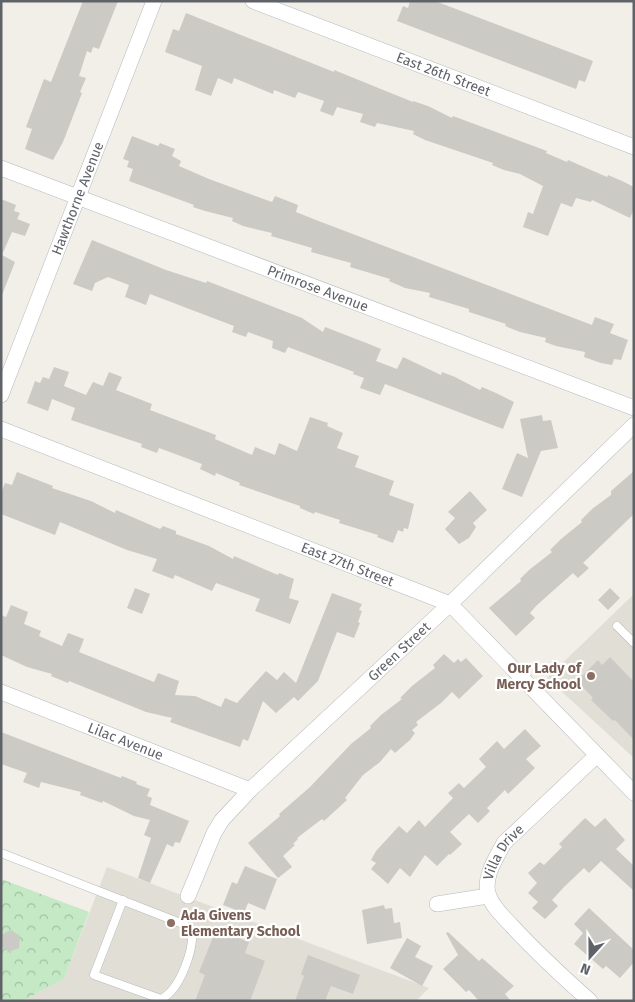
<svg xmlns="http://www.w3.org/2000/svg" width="635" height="1002" font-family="'Fira Sans',sans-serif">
<defs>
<pattern id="park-crowns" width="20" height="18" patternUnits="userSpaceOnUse" patternTransform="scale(1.25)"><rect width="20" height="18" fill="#c5e8c5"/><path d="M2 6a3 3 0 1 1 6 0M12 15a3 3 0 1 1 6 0" fill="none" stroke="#a3c0a4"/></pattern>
</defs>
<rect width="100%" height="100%" fill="#f1efe8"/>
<!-- education -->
<g fill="#e1ded6">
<path d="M634,594V758L547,678Z"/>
<path d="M107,867L429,988L416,1001H22L64,979Z"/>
</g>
<!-- park -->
<path fill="url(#park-crowns)" d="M1,879L89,912L64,979L22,1001H1Z"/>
<!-- building -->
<g fill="#cccac5">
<path d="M83,1H118L99,49L93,47L91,53L87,51L79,76L86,78L80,92L82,93L63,142L53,160L25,149L32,129L26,127L44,79L51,82Z"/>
<path d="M410,1H435L593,61L585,82L579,80L576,89L397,21L403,6L408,8Z"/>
<path d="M186,13L334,72V70L413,102V101L428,106L452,118L453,116L547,151L546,153L567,162L568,160L607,177L608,175L622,181L634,187V209L630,218L592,200L591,202L576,198L572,207L561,203L548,236L523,227L528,212L533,214L543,186L520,174L504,170L492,165L493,163L425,140L413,134L414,131L377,123L375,127L360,122L363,114L337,107L333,116L320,111L324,101L298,92L295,98L274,90L273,94L234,78L232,84L218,78L211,96L195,90L202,66L165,52L173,29L179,31Z"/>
<path d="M132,136L158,146L160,143L175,149L172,156L181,161L179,166L209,179L272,202L275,196L298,205L296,212L316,220L592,325L595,317L614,324L610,333L628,340L621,360L614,359L612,365L601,363L584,357L585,352L556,346L545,342L546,338L520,332L505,326L506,324L469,312V309L429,297L430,293L405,288L389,281L390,279L350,267L351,263L311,252L312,248L271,236L272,233L243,226L232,221L233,218L205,211L193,207L194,205L129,181L133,169L127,167L129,161L123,159Z"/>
<path d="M1,199L16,205L14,211L20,213L17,219L30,224L25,236L12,232L2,255L15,262L2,295Z"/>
<path d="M92,240L166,270L206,283L207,281L302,318L323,332L325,327L369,344L381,349L376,361L397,369L403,357L441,375L442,372L455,377L480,390L482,387L496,393L514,402L503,429L385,384L380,395L360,388L364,378L353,374L354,372L288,347L285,353L272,348L273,341L248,332L246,337L232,332L234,326L150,294L146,305L125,297L129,285L108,277L95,283L92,291L73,284Z"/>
<path d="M54,367L69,372L64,386L86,395L93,382L103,386L109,372L122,377L116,390L152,404L150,410L216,435L215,439L252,455L255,447L275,455L279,443L297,451L310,417L328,423L327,426L343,433L337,448L359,456L355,467L394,481L389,495L414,504L408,529L404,528L403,532L398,530L393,543L377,537L378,535L339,523L340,520L315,512L314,514L300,508V506L239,485L240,483L216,473L215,476L200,469L202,464L159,448L157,453L141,447L142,444L71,420L75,408L52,399L48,411L27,403L35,381L40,383L43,377L49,379Z"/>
<path d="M542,415L543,421L551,420L558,448L541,451L522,497L502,489L517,453L528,458L520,419Z"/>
<path d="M634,471V514L583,563L589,568L578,578L573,573L536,606L530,613L535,618L516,636L489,608L521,581L520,579L529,570L552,552L550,550L561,539L582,522L581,520L592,509L611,495V491Z"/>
<path d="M17,472L53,486L52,488L91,501L115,513L116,510L160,529L163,526L176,531V534L209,546L233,559L234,556L278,575L279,573L294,579L289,598L299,601L290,624L255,611L260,599L216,583L212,591L175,575L173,579L152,571L157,559L127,550L60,522L55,535L1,514V493L5,483L12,485Z"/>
<path d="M470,491L487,510L473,523L476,527L469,538L459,544L445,529L455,518L448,512Z"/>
<path d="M135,588L150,594L142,614L127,608Z"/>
<path d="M610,588L620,598L608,610L598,600Z"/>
<path d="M332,593L362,604L359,610L362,611L358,622L360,623L354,638L337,632L318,681L298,701L294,697L276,713L263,701L248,741L243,739L240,747L170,722L172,718L146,712L69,681L68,683L51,676L52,674L27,667L1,655V615L6,617L11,605L28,612L24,624L41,631L39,636L62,646L68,633L84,639L79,652L154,682L158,673L179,681L175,695L195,696L221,707L225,698L237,703L266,671L277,680L284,672L296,683Z"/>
<path d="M444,654L454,663L458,659L461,662L466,658L483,676L459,699L452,692L441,703L416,722L418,725L412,730L415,733L410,740L395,753L391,749L380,762L363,775L345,798L347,800L324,821L322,819L297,838L298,839L293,844L295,845L283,856L292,867L278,878L248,843L280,816L279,814L310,787L351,744L371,728L370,726L381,715L402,699L400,698L412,686L435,668L433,665Z"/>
<path d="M610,657L634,682V740L615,720L613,721L591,700L593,698L577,681L598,660L602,665Z"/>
<path d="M525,729L541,746L526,759L535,768L508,794L505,790L487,808L490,811L478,823L469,814L450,832L462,844L450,855L449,854L437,866L425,855L410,877L400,868L388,884L371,869L376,863L371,860L376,851L399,826L407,833L419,820L425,827L453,798L448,793L459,783L464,788L486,767L479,759L497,741L504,749Z"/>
<path d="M1,732L121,778L122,776L137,782L136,784L150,789L147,796L152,798L150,805L189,821L180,843L175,842L173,847L167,844L150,883L138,878L151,838L144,835L150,820L134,816L103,801L102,803L80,795L81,792L41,782L39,788L23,782L27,773L1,764Z"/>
<path d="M585,818L595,827L605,818L625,840L616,849L634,866V891L601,861L589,873L584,868L564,887L552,900L558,906L545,919L532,908L538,902L528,893L537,883L528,873L540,862L544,865L562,847L559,844Z"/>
<path d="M245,866L277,879L265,910L248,903L244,913L223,905L232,882L237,884Z"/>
<path d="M384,905L385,909L392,908L394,923L400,922L402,938L367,944L362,910Z"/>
<path d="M589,908L634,950V962L620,978L606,966L603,969L574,944L583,933L574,924Z"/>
<path d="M11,930L20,936L19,948L9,952L1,946V935Z"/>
<path d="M216,930L249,942L245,953L265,961L250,1001H195L205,975L199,972Z"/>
<path d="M448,932L479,961L482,958L514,986L505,994L511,1001H479L469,990L466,992L443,969L458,955L446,933Z"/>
<path d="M407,938L421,946L415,957L433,966L422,986L390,968Z"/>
<path d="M308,955L360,975L353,994L331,986L325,1001H295L304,976L301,974Z"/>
</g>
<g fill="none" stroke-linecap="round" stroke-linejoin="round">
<defs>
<g id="service">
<path d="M617,626L634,643"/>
<path d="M1,853L183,924L192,930C194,950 180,990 161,999L94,975L123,900"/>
</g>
<g id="minor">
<path id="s1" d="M253,1L634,147"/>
<path id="s2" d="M1,168L634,408"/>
<path id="s3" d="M1,395L154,1"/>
<path id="s4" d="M1,429L450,604L634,793"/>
<path id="s5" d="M1,692L250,790"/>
<path id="s6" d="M188,896L214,833L222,820L250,790L450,604L634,425"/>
<path d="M437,904L488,896"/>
<path id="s7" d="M590,1001C563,977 537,953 512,926C505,918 493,908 489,896C482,879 496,858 504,843L596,756"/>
</g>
</defs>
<!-- service casing -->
<use href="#service" stroke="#b5b8bc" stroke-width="9"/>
<!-- minor casing -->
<use href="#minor" stroke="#b5b8bc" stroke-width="16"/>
<!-- service -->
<use href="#service" stroke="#fff" stroke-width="8"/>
<!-- minor -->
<use href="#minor" stroke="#fff" stroke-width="15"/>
</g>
<!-- markers -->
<g fill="#8d6e63" stroke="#fff" stroke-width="2">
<circle cx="591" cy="676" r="5"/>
<circle cx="171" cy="923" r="5"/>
</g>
<g text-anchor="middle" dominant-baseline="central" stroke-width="4.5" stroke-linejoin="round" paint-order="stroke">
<!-- street labels -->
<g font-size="14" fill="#5f6368" stroke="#fff">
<text stroke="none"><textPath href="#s1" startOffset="204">East 26th Street</textPath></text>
<text stroke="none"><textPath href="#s3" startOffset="211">Hawthorne Avenue</textPath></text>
<text stroke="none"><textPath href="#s2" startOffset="339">Primrose Avenue</textPath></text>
<text stroke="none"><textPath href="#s4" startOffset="372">East 27th Street</textPath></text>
<text stroke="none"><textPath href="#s6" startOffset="328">Green Street</textPath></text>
<text stroke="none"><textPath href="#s5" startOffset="134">Lilac Avenue</textPath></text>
<text stroke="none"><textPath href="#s7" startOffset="195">Villa Drive</textPath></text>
</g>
<!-- education labels -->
<g font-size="14" font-weight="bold" fill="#785e54" stroke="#fff" text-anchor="end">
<text x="581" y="668">Our Lady of<tspan x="581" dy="16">Mercy School</tspan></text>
<text x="181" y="915" text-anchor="start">Ada Givens<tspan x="181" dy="16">Elementary School</tspan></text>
</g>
</g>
<!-- border -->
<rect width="635" height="1002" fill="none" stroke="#5f6368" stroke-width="5"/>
<!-- north arrow -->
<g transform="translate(590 957) rotate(201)" stroke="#ffffff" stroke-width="4" paint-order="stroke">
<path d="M0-4L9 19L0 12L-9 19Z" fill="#5f6368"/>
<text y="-8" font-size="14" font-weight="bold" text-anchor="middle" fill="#5f6368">N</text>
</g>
</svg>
